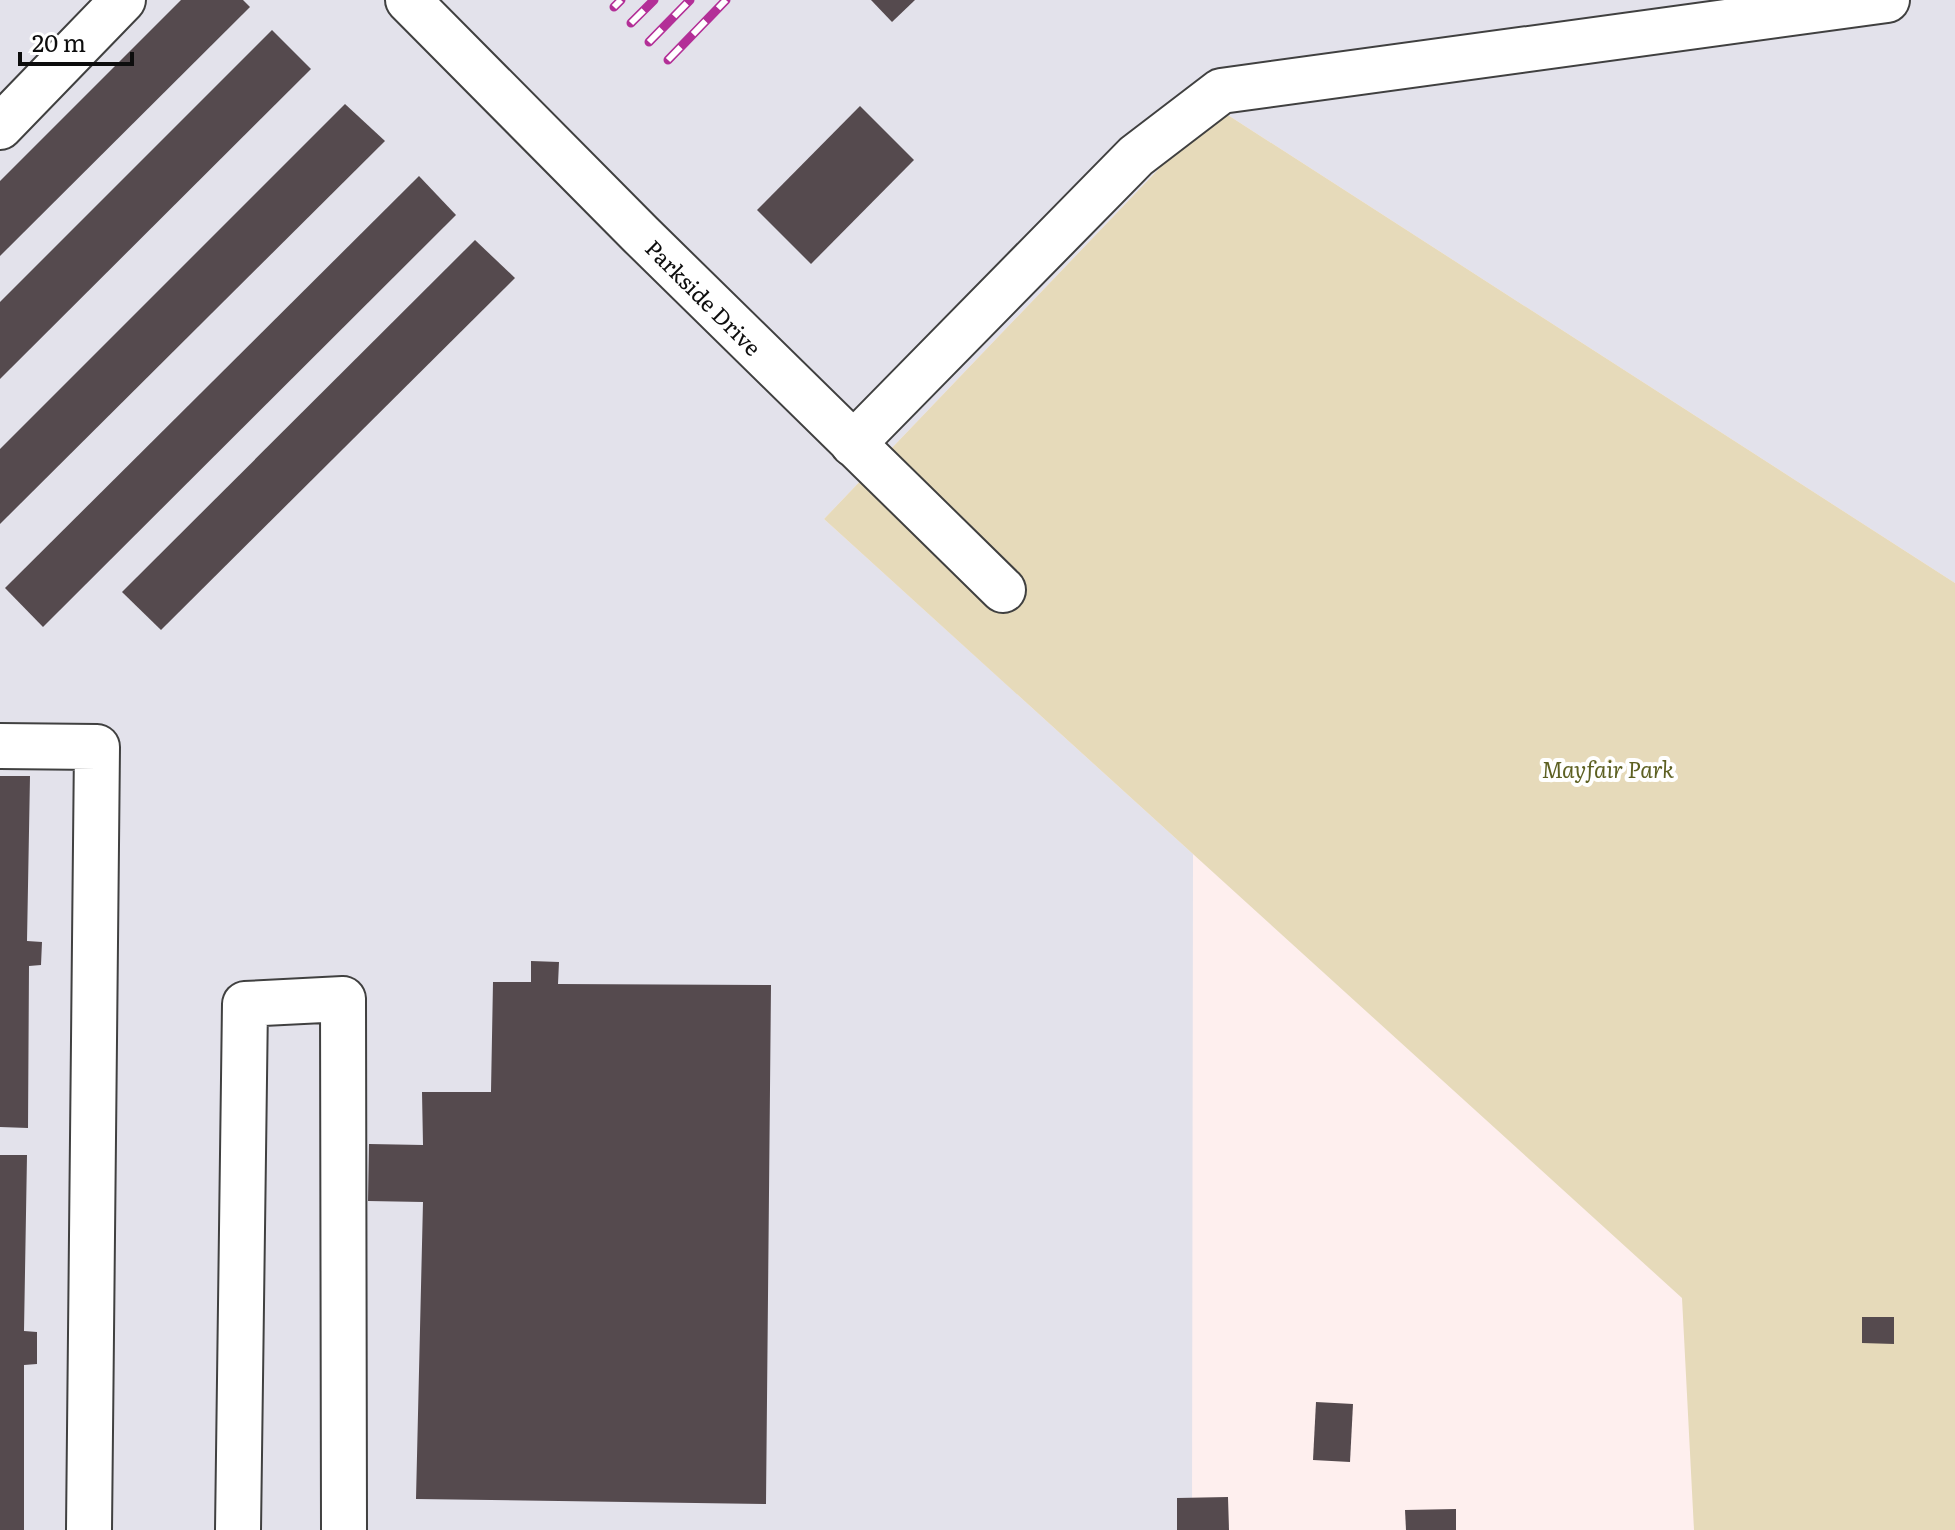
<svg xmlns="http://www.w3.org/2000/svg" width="1955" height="1530" font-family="Literata,serif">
<rect width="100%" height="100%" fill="#feefee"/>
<!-- industrial -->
<path fill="#e3e2eb" d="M0,0H1955V583L1217,108L824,519L1193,854L1192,1530H0Z"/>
<!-- green -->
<path fill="#e6daba" d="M1217,108L1955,583V1530H1694L1682,1298L824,519Z"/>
<!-- building -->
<g fill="#554a4e">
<path d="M181,0H243L250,7L0,256V181Z"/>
<path d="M871,0H915L892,22Z"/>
<path d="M272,30L311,69L0,379V302Z"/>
<path d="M345,104L385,141L0,524V449Z"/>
<path d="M860,106L914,160L811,264L757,210Z"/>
<path d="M419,176L456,215L43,627L5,588Z"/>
<path d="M475,240L515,278L161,630L122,592Z"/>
<path d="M0,776H30L27,941L42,942L41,965L29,966L28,1128L0,1127Z"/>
<path d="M531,961L559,962L558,984L771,985L766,1504L416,1499L423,1202L368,1201L369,1144L423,1145L422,1092H491L493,982H531Z"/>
<path d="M0,1155H27L24,1331L37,1332V1364L24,1365V1530H0Z"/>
<path d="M1862,1317H1894V1344L1862,1343Z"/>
<path d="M1316,1402L1353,1404L1350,1462L1313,1460Z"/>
<path d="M1228,1497L1229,1530H1177V1498Z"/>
<path d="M1456,1509V1530H1406L1405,1510Z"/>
</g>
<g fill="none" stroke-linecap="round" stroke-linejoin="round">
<defs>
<g id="minor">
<path d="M408,0L641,235L1003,590"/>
<path d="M0,127L123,0"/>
<path d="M853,444L1136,156L1221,91L1887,0"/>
<path d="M0,746L97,747L89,1530"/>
<path d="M238,1530L245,1004L343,999L344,1530"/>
</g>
</defs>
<!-- minor casing -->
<use href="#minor" stroke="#404040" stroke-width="48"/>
<!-- minor -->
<use href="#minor" stroke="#fff" stroke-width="44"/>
<defs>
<g id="rail">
<path d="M614,7L621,0"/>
<path d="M631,23L654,0"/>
<path d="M649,42L690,0"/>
<path d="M668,60L726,0"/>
</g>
</defs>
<!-- rail casing -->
<use href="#rail" stroke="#b32f97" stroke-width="9"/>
<!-- rail -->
<use href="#rail" stroke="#fff" stroke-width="6" stroke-dasharray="18" stroke-linecap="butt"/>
</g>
<g text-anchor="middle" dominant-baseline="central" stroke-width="8" stroke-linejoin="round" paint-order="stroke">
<!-- street labels -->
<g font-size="22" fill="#0d0d0d" stroke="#fff">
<text transform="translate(704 297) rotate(45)">Parkside Drive</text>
</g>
<!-- park labels -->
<g font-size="22" font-style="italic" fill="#5d6022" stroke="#fff">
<text x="1608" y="768">Mayfair Park</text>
</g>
</g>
<!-- scale -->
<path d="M20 52v12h112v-12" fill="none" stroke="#0d0d0d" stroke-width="4"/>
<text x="32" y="52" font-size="24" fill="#0d0d0d" stroke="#ffffff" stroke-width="6" paint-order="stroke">20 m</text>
</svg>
